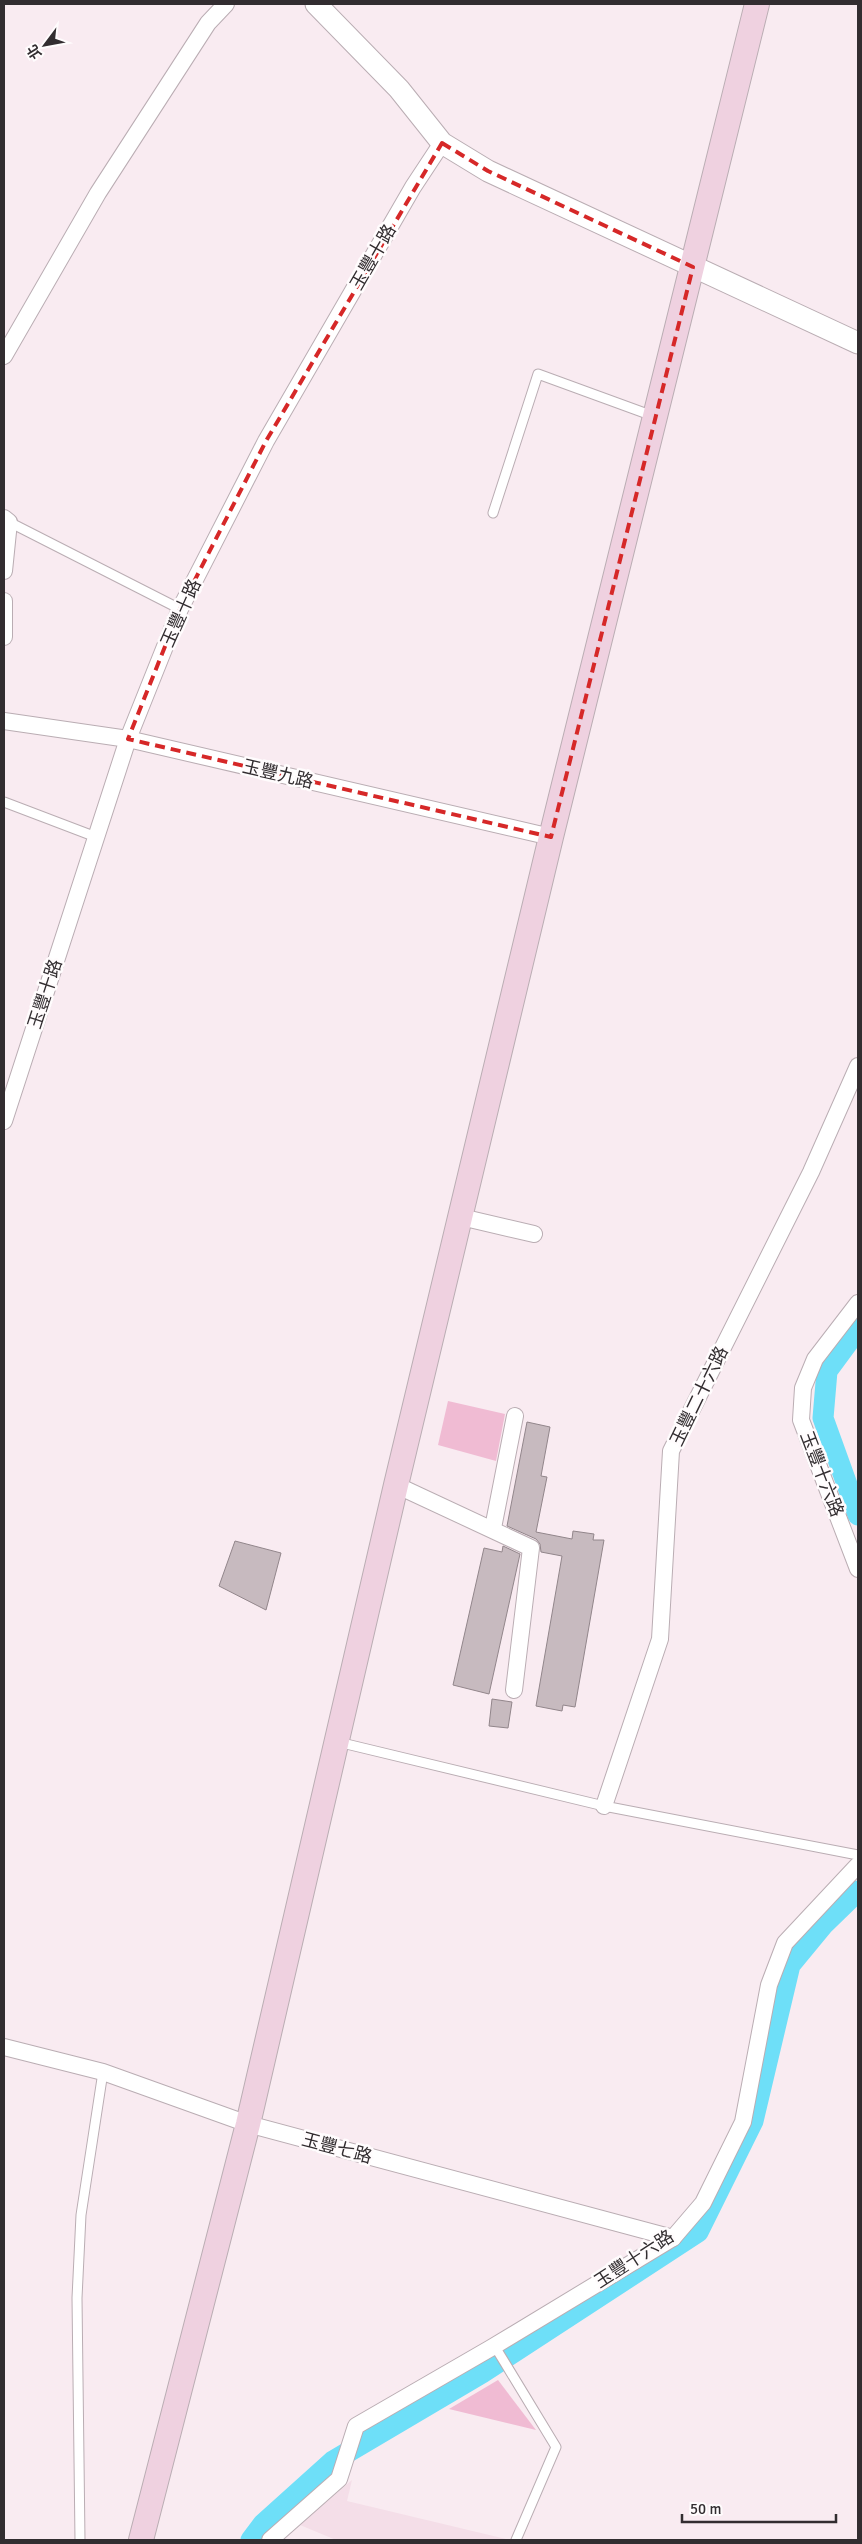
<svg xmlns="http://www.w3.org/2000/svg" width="862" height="2544" font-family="Signika,'Noto Sans TC',sans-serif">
<rect width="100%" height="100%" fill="#f9ebf1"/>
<!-- built -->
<path fill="#f4dee8" d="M352,2480L347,2501L506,2539L336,2540L300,2525Z"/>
<!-- green -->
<g fill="#f0bbd3">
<path d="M448,1401L505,1414L496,1461L438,1445Z"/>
<path d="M498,2380L536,2430L449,2409Z"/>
</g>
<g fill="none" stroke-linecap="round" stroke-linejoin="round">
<!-- canal -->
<g stroke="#6edff8" stroke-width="21">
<path d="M858,1329L827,1371L823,1418L858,1515"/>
<path d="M251,2540L263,2524L333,2461L482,2373L698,2232L753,2121L790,1965L823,1925L858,1891"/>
</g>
</g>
<!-- building -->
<g fill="#c7babf" stroke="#92868b">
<path d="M527,1422L550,1427L541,1476L547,1477L536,1532L572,1539L573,1531L594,1534L593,1540H604L575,1707L563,1705L562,1711L536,1706L562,1556L541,1552L540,1544L536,1539L507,1526Z"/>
<path d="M235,1541L281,1553L266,1610L219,1586Z"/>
<path d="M503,1546L520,1554L489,1694L453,1685L484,1548L502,1552Z"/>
<path d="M492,1699L512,1702L508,1728L489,1726Z"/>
</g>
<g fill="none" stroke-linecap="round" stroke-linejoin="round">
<defs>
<g id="service">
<path d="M493,513L538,374L653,416"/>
<path d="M9,522L180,609"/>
<path d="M4,802L96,837"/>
<path d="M338,1742L604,1806L858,1855"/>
<path d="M491,2348L497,2350L505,2363L556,2447L516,2540"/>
<path d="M80,2540L77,2298L81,2215L103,2072"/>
</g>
<g id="minor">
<path d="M4,356L98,193L208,23L226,4"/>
<path d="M4,518L9,522L4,571"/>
<path d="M4,601V637"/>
<path d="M4,721L128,739L551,837"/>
<path d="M4,1121L128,739L180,609L266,441L413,187L442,143"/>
<path d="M461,1217L534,1234"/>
<path d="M858,1303L815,1359L803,1388L801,1420L858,1569"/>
<path d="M396,1485L531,1548L514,1690"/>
<path d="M493,1528L515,1416"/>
<path d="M604,1806L660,1639L671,1451L811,1172L858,1066"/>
<path d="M4,2047L103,2072L248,2124L673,2238"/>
<path d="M270,2540L339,2479L356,2426L491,2348L673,2238L703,2203L743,2122L769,1985L785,1943L858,1865"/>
</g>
<path id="tertiary" d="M316,4L399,89L442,143L488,171L858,343"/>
<path id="secondary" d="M141,2540L248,2124L396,1485L551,837L757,4"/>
</defs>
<!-- service casing -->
<use href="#service" stroke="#baadb3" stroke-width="11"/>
<!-- minor casing -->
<use href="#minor" stroke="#baadb3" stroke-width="18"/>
<!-- tertiary casing -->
<use href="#tertiary" stroke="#baadb3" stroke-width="23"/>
<!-- secondary casing -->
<use href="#secondary" stroke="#baadb3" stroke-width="26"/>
<!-- service -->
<use href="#service" stroke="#fff" stroke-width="9"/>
<!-- minor -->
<use href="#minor" stroke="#fff" stroke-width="16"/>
<!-- tertiary -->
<use href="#tertiary" stroke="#fff" stroke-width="21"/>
<!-- secondary -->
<use href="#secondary" stroke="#efd1e0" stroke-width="24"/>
</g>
<!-- marked area -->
<path fill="none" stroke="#d62828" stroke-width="4" stroke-dasharray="10 6" stroke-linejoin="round" d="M442,143L488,171L693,267L551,837L128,739L180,609L266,441Z"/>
<g text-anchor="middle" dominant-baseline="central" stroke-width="5" stroke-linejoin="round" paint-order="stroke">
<!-- street labels -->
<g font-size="18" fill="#322d30" stroke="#fffcfd">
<text transform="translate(373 257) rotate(-60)">玉豐十路</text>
<text transform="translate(181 613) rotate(-66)">玉豐十路</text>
<text transform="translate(278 774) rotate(13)">玉豐九路</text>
<text transform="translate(45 994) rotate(-72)">玉豐十路</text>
<text transform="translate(699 1396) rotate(-64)">玉豐二十六路</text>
<text transform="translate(822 1474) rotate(69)">玉豐十六路</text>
<text transform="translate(337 2148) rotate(15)">玉豐七路</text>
<text transform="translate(634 2259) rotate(-33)">玉豐十六路</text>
</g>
</g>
<!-- border -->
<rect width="862" height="2544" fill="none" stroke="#322d30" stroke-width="10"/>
<!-- north arrow -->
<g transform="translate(45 45) rotate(238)" stroke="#fffcfd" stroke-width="4" paint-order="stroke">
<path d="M0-4L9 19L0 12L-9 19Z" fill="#322d30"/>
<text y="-8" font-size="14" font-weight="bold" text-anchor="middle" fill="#322d30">北</text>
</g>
<!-- scale -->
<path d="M682 2514v8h154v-8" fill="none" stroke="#322d30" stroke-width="2.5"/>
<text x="690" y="2514" font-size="15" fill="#322d30" stroke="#fffcfd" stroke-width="4" paint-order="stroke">50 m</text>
</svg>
